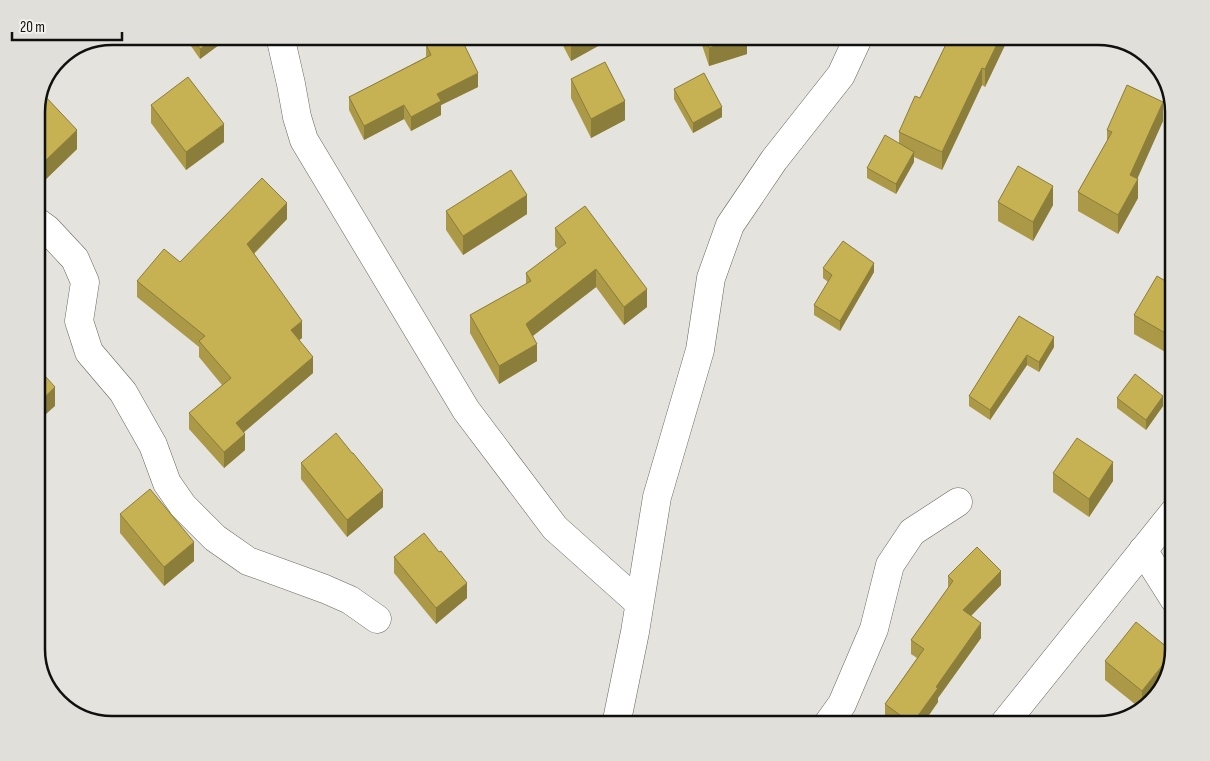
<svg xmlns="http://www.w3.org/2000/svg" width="1210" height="761" font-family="'Sofia Sans Condensed',sans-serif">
<rect width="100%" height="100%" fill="#e5e3dd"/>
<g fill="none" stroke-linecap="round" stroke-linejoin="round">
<defs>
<g id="street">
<path d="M280,36L291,84L297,117L304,140L466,410L555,528L639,603"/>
<path d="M36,221L47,229L75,259L85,282L79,321L89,352L123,392L153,445L167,483L183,506L215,538L248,561L325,589L350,600L377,619"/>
<path d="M1143,550L1174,599"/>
<path d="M616,725L635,632L657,497L700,350L711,278L730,225L774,160L841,75L859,36"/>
<path d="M827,725L842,704L874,629L890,565L912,532L958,502"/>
<path d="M1003,725L1174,512"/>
</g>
</defs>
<!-- street casing -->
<use href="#street" stroke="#676661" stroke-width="29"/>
<!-- street -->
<use href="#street" stroke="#fff" stroke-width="28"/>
</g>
<!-- wall -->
<g fill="#ab9947">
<path d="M184,36H231L200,59Z"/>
<path d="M558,36H609V40L571,61Z"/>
<path d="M699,36H747V54L709,66Z"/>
<path d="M950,36H1007L1006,38V43L985,87L982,85L942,170L914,157V162L896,194L867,178V168L899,143V132L920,98Z"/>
<path d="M426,44L478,87L441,105V115L411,131L404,119L364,140L349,110V97L426,57Z"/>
<path d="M571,79L625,120L591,138L571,98Z"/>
<path d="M674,89L722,117L693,133L674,99Z"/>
<path d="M151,105L224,142L186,170L151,123Z"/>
<path d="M36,107L77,149L43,182L36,175Z"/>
<path d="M1163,121L1137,178L1138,198L1118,234L1078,211V192L1107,141V130Z"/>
<path d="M998,202L1053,205L1033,241L998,221Z"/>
<path d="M446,211L527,214L463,255L446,230Z"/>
<path d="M287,219L254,254L302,338L299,340L313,373L244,432L245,450L224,468L189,429V413L222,385L199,357V347L137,297V281L180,262Z"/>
<path d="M555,228L647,307L624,325L596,287L533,336L537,361L499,384L470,333V315L526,284V273L558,249L555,246Z"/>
<path d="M823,268L874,272L840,331L814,315V305L828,282L823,278Z"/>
<path d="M1174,286V357L1134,334V315Z"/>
<path d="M1019,316L1054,347L1039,372L1027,365L990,420L969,406V396Z"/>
<path d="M1117,398L1163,406L1146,430L1117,408Z"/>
<path d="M352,453L383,507L347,537L301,479V463Z"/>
<path d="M1053,473L1113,481L1089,517L1053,492Z"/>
<path d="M120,514L194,561L164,586L120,533Z"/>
<path d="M394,557L467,598L436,624L394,573Z"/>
<path d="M948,576L1001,585L971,616L981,638L938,698V702L922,725H895L885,718V704L917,658L911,654V640L948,588Z"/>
<path d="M1173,652L1165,681L1148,702L1141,709L1105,680V661Z"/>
</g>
<!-- shaded-wall -->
<g fill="#8b7d3a">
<path d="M218,36H231L200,59V49Z"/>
<path d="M581,36H609V40L571,61V42Z"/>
<path d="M743,36H747V54L709,66V48Z"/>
<path d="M1001,36H1007L1006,38V43L985,87V69Z"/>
<path d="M982,68V85L942,170V152Z"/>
<path d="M478,73V87L441,105V115L411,131V117L437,94Z"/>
<path d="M625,101V120L591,138V119Z"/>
<path d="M1163,102V121L1131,193L1138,179V198L1118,234V215L1130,175Z"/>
<path d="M404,105V119L364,140V126Z"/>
<path d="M722,107V117L693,133V123Z"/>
<path d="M224,124V142L186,170V152Z"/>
<path d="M77,130V149L43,182V163Z"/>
<path d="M914,152V162L896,194V184Z"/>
<path d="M1053,186V205L1033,241V222Z"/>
<path d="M527,195V214L463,255V236Z"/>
<path d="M287,203V219L247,260V244Z"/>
<path d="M874,263V272L840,331V321Z"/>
<path d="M596,269V287L526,341V324Z"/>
<path d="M647,289V307L624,325V307Z"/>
<path d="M302,321V338L291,346V330Z"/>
<path d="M1054,337V347L1039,372V362Z"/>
<path d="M537,344V361L499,384V366Z"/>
<path d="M1027,355V365L990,420V410Z"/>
<path d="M313,357V373L236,439V423Z"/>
<path d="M55,387V406L36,423V405Z"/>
<path d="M1163,396V406L1146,430V420Z"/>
<path d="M245,434V450L224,468V452Z"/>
<path d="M1113,462V481L1089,517V499Z"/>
<path d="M383,490V507L347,537V520Z"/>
<path d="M194,542V561L164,586V567Z"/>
<path d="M1001,571V585L963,624V610Z"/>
<path d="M467,583V598L436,624V608Z"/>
<path d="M981,623V638L938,698V702L922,725H912V724L936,687Z"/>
<path d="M1173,653L1165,681L1148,702L1142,708V691Z"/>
</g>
<!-- building -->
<g fill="#c7b253" stroke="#8b7d3a">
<path d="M191,36H218L200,49Z"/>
<path d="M442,36H460L478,73L437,94L441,101L411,117L404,105L364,126L349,97L431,55L426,44Z"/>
<path d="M568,36H581L571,42Z"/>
<path d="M705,36H743L709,48Z"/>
<path d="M950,36H1001L985,69L982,68L942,152L899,132L915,96L920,98Z"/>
<path d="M605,62L625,101L591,119L571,79Z"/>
<path d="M704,73L722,107L693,123L674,89Z"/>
<path d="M188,77L224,124L186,152L151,105Z"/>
<path d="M1127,85L1163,102L1130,175L1138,179L1118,215L1078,192L1112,132L1107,130Z"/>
<path d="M44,95L77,130L43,163L36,156V107L40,99Z"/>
<path d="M885,135L914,152L896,184L867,168Z"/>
<path d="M1018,166L1053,186L1033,222L998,202Z"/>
<path d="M511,170L527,195L463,236L446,211Z"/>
<path d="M262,178L287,203L247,244L302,321L291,330L313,357L236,423L245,434L224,452L189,413L231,378L199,341L205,336L137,281L164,249L180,262Z"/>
<path d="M585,206L647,289L624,307L596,269L526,324L537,344L499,366L470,315L531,281L526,273L566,243L555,228Z"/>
<path d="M843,241L874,263L840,321L814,305L832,275L823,268Z"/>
<path d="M1157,276L1174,286V338L1134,315Z"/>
<path d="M1019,316L1054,337L1039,362L1027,355L990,410L969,396Z"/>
<path d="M36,366L55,387L36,405Z"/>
<path d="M1135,374L1163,396L1146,420L1117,398Z"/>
<path d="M336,433L352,453H353L383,490L347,520L301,463Z"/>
<path d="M1077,438L1113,462L1089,499L1053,473Z"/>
<path d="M150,489L194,542L164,567L120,514Z"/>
<path d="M424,533L439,552L441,551L467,583L436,608L394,557Z"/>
<path d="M977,547L1001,571L963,610L981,623L936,687L938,688L912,724L885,704L924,649L911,640L953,581L948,576Z"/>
<path d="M1136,622L1173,652L1142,691L1105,661Z"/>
</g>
<!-- crop -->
<path d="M0 0H1210V761H0ZM112 45H1098A67 67 0 0 1 1165 112V649A67 67 0 0 1 1098 716H112A67 67 0 0 1 45 649V112A67 67 0 0 1 112 45Z" fill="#e0dfd9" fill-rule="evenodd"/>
<path fill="none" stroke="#10100e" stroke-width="2.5" d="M112 45H1098A67 67 0 0 1 1165 112V649A67 67 0 0 1 1098 716H112A67 67 0 0 1 45 649V112A67 67 0 0 1 112 45Z"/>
<!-- scale -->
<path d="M12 32v8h110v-8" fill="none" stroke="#10100e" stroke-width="2.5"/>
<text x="20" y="32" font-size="15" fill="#10100e" stroke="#f2f1eb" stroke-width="4" paint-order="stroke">20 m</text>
</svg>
